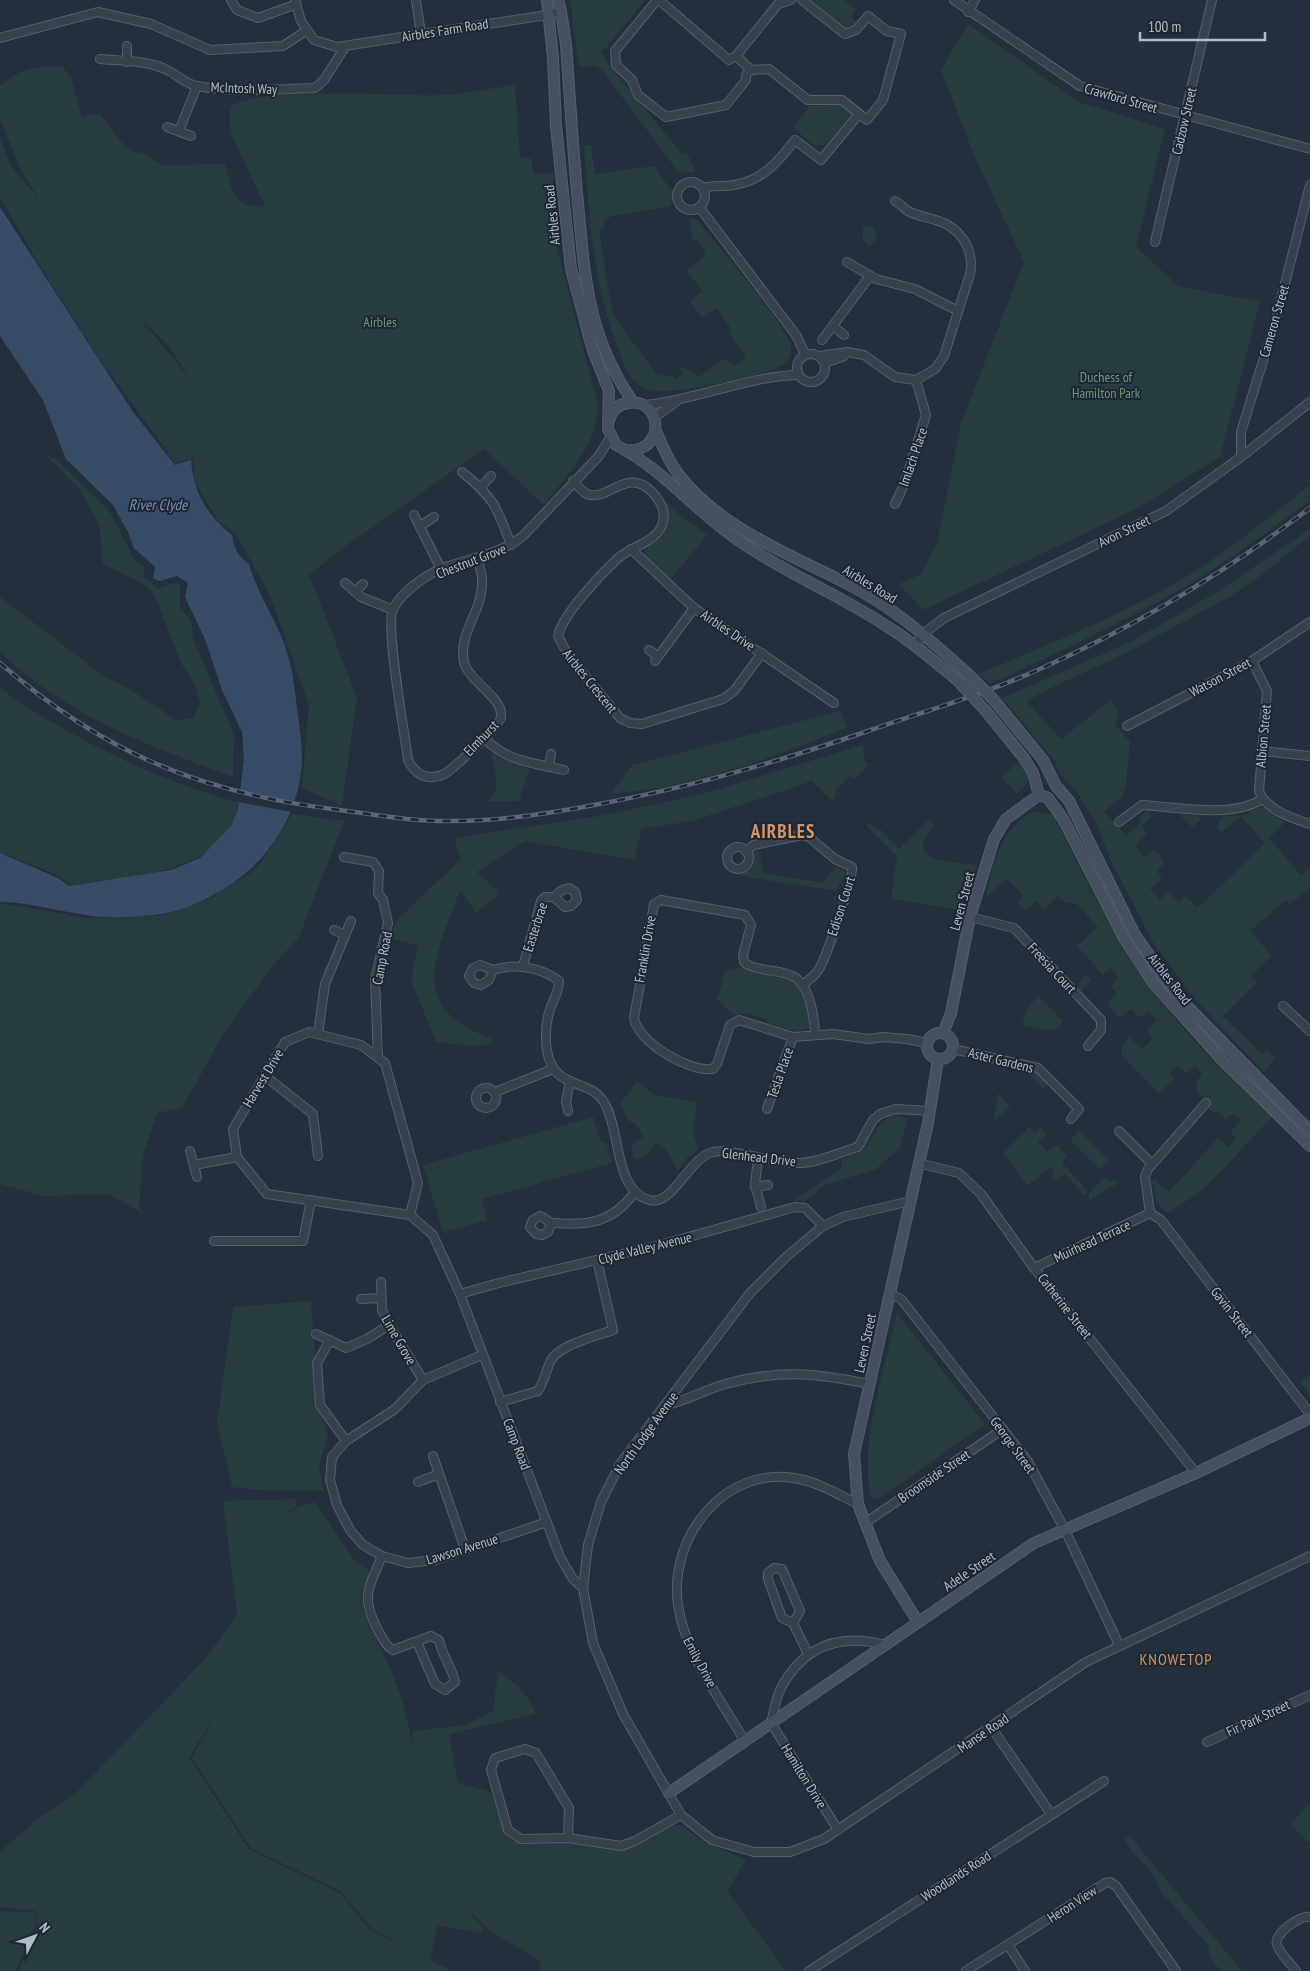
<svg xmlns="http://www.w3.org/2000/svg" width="1310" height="1971" font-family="'PT Sans Narrow',sans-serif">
<rect width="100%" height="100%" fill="#242f3e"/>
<!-- green -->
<g fill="#263c3f" fill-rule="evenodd">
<path d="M570,0H645L605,49L600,50L611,68L682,154L687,153L695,172L685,173L677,170L602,70L596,66L579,67Z"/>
<path d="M809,0H844L856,10L851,17L857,22L851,30H844Z"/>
<path d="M968,24L1079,102L1165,129L1136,247L1178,286L1260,302L1220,457L1138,508L923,610L899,584L921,574L937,544L961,423L1024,262L974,155L941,70Z"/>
<path d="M62,66L71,78L82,117L99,113L122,143L136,154L138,151L163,165L225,164C232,191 233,208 265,206L230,132V107C257,85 400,97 442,95C466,94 491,88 515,85L520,157L532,159L533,174L554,173L549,217L597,401C601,442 568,474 544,505L484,449L340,550L309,575L357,697L342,806L302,788L309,705L270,595L235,533L219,522L195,483L193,457L176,464L101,361L42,270L0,197V137L10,165L39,199L22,172L0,120V86C21,68 35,66 62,66ZM140,319L167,344L192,381Z"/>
<path d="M843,105L852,112L850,114L853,115L825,145H813L796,130L795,126L810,106Z"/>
<path d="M584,145H591L595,174L654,166L673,193L671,204L667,207L612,216L605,220L603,229L599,230L610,300L615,318L658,376L662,373L667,376L673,375L676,379L683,373L680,369L683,367L699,377L725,358L734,367L746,358L730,334V327L716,308L702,318L690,302L702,291L687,271L706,254L698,239L693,242L689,218L697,220L702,226C717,244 791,331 791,348C791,354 788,361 783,364C767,376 674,394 654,391C646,390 637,383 631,377C624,369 621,356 617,346C593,282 589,213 584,145Z"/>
<path d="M872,225L877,239L869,246L863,240V227Z"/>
<path d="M47,456L56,459L109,510L134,559L145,568L143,576L158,589L178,582L180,587V606L191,622L193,639L234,735L233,777C149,746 65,715 0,652V597L105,677L131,690L176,720L194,718L200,703L194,683L181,663L156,598L148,587L103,564L99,524L79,489Z"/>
<path d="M1310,485V501C1268,531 1226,563 1181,589C1119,624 1055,654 990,684L978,674C1044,646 1113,619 1175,583C1223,556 1266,519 1310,485Z"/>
<path d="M668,503L684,519L707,535L670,580L645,556V548C668,535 670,531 666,505Z"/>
<path d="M1310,529V535L1267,571L1231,596L1124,654L1040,693L1027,702L1061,739L1111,700L1119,714L1115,724L1130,742L1126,784L1122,797L1104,811L1126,835L1141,822L1139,818L1147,811L1152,816L1142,826L1147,833L1135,845L1145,857L1154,849L1165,862L1157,871L1162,878L1150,889L1160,900L1168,892L1179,902L1186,896L1196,907L1201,905L1265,843L1241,816L1222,832L1217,828L1220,819L1225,816L1245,815L1260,805L1266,806L1284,823L1269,838L1301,875L1310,867V887L1290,904L1286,900L1251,930L1271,956L1251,976L1257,982L1223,1016L1262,1054L1267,1049L1276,1057L1264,1072L1195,999L1154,944L1110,859L1096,822L1078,794L1060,774L1054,760L1002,698L1130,642L1217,592Z"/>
<path d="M0,687C17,702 37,713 57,725C113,757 175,786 238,802C226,876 129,876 71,885L55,874L0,852Z"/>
<path d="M841,711L847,728L752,764L716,774L661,788L611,794L632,765Z"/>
<path d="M863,745L864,760L869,765L854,779L851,775L834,791L837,795L832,801L812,781L692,821L641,829L635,860L525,841L478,871L477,872L498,891L497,896L476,913L460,890C437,954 404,1008 491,1038L492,1044L473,1046L436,1042L411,980L418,946L390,938L397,920L461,859L454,838L599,816L699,795Z"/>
<path d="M491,752L507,761L529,769L519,801H488L496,791L495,770Z"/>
<path d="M1018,762L1029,774L1030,780L1017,794L1001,777Z"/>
<path d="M1033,811L1053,815C1081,867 1106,923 1139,972C1176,1025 1224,1074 1272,1117L1204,1189L1168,1213L1157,1203L1152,1181L1155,1180L1169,1192L1218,1138L1228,1147L1236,1138L1230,1132L1241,1120L1233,1113L1226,1120L1217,1111L1213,1113L1209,1109L1210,1104L1197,1092L1196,1082L1202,1074L1195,1066L1187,1074L1177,1065L1170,1072L1175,1078L1159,1094L1122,1056L1121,1046L1130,1037L1142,1049L1153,1038L1147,1030L1157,1020L1148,1011L1141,1018L1131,1009L1119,1018L1107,1003L1117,993L1111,987L1119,977L1111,968L1103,975L1077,946L1098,927L1077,904L1069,902L1066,904L1058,896L1044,909L1036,901L1026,910L1017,902L1023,895L1006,878L987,897L985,904C991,868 999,831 1033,811Z"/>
<path d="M292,814L344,821L299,937L271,968L223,1034L183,1107L157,1113L143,1155L139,1207L144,1214L108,1194L44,1196L0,1184V903L86,918L165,915L208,899L255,870L276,841Z"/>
<path d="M1180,815L1198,816L1201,819L1192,827Z"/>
<path d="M929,820L935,825C900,863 950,861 977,865L968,899L964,901L961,910L891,899L897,856L866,825L869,822L877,830H881L899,849Z"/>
<path d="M758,850L764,873L823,883L836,867L844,870L846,874L836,891L741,876L750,866L754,853Z"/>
<path d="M743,967C775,982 794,965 807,1007C810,1015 812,1022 808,1029L796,1031L768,1023V1020L748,1013L733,1015L716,997L719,995L723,980L720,978L726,971Z"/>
<path d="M1085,975L1091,981L1080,992L1076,987Z"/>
<path d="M1038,996L1063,1021L1053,1031L1050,1028L1046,1031L1022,1025L1027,1009Z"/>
<path d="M1023,1068L1037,1069L1050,1082L1043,1089Z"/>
<path d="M637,1081L654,1095L697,1102L693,1133L698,1149L687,1158L678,1171L665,1149L656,1143L648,1154L634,1160L631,1145L643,1137L636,1124L627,1120L621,1103Z"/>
<path d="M998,1093L1010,1106L993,1123Z"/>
<path d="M897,1115L907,1119L900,1148L876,1169L823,1186L804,1202L801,1200L792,1202L842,1168L841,1159C850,1156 860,1154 866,1146C877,1133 878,1118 897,1115Z"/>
<path d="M593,1117L601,1142H606L612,1163L482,1199L487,1220L443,1232L423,1165Z"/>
<path d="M1029,1127L1035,1133L1040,1128L1046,1134L1038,1142L1047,1152L1056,1145L1067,1156L1062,1163L1088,1191L1083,1195L1065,1174L1056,1180L1052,1176L1054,1172L1050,1167L1028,1186L1003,1153Z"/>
<path d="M1079,1130L1109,1160L1100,1170L1070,1140Z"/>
<path d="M1104,1177L1110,1182L1114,1180L1120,1182L1089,1200V1193Z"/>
<path d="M311,1301L319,1408L328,1435L319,1465L323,1491L259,1490L232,1487L217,1423L233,1307Z"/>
<path d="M897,1313L985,1424L880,1498L872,1499C857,1450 886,1364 897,1313Z"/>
<path d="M1310,1374V1396L1300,1382Z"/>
<path d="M296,1499V1507L274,1520L300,1506L315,1502L355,1561L370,1571C368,1578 363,1588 362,1596C361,1617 380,1645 388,1664C401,1692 409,1721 414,1752L412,1731L465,1725L493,1711L498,1672C518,1684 526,1692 536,1714L449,1734L458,1783L491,1792L512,1841L546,1844L594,1839L616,1849L625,1848L643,1832L681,1825L707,1843L746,1860L727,1891L786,1971H539L540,1961L489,1930L454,1896L484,1928L480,1932L438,1926L430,1960L452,1971H18C27,1954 44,1930 35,1911L0,1907V1852L41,1816L73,1796L207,1657L237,1614L223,1501ZM218,1711L192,1758L251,1848L340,1891L372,1929L409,1949L370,1930L341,1894L249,1849L189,1758Z"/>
<path d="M1310,1803V1843L1290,1824Z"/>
<path d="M1130,1836C1167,1881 1205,1926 1242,1971H1223L1214,1964L1210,1956L1208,1945L1168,1899C1157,1891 1158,1880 1149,1870C1140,1859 1131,1853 1125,1839Z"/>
<path d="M0,1911L34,1912L37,1921L16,1971H0Z"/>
</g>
<!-- water -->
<path fill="#394c67" d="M0,207L133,412L175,465L191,460C193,491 207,516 232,535C233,547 239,557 249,564C257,593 275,618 285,646C292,667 295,688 297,709C299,725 302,742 302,758C300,814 270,860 224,889C205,900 183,911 161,914C138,917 109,919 86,915C57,911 29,902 0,902V853L58,878L69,886L171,870L200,858L231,826L238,808L244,759L242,732L222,690L205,639L185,597L188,583L177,576L159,581L153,578L155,567L134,548L128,532L113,505L66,459L43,400L0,336Z"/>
<!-- pier -->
<path fill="#242f3e" d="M238,789L278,799L296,801L292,812L238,802Z"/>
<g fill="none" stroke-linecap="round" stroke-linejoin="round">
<defs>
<g id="street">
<path d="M231,0L237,10L258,18L297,4"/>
<path d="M295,0L301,21L314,40L337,47L547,15L561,11"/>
<path d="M416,0L421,34"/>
<path d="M657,0L615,51L616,65L632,80L638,95L666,117L726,105L746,80V75L751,70L769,69L808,100H842L867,120L883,100L901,34L887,31L868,16L856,30L845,34L802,0"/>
<path d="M659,0L729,60L736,56L778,4L791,0"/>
<path d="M954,0L1080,86L1310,149"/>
<path d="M968,12L975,0"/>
<path d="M0,38L98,12L151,24L210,50L283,46L307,30"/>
<path d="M736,56L751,70"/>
<path d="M100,59C123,61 150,60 171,72C180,77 185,84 197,86C236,93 276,89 315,88L324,80L345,47"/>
<path d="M127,62V46"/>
<path d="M167,127L191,136"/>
<path d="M179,131L197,86"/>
<circle cx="691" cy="196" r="14"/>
<path d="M703,188C713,185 723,187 734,185C762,181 779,161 795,140L821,160L859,114"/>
<path d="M700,208L796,335L805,354"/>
<path d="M1155,242L1212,0"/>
<path d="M847,262L876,279L915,289L958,311"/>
<path d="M833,326L844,335"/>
<path d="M822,340L870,276"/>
<circle cx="811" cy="368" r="14"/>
<path d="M820,356L847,352L864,355L895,377L916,380L935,369L944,356L970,274C974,254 965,234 946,224C934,218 919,217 908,211C904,208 900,204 895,201"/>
<path d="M825,363L844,356"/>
<path d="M645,405C697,400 748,376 798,375"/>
<path d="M655,417L676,402"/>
<path d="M1241,457V432L1276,319L1310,185"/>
<path d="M462,472C494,498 497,507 511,545"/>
<path d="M573,481C577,485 582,492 587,494C608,502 627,467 651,491C660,500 667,512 662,525C656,542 630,547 617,559C600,575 563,614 558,636L568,655L620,718L630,723L642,724L723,699L734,691L762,653"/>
<path d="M481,487L491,476"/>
<path d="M895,504L904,485L926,415L916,380"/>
<path d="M414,515L441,569"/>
<path d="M420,526L434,517"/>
<path d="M631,549L694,608L834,703"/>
<path d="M478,558C479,566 483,576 482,584C482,611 458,634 464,662C469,682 504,698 501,717C500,725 451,772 442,775C426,781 415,774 408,760C405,735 385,626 393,609C402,592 425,575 443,568C470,558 499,555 523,536L598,457L610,438"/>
<path d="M345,583L361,597L393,610"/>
<path d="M355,592L363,584"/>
<path d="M915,645L923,634L944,618L1166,511L1241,457L1310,402"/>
<path d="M649,650L658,657"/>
<path d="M655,661L694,608"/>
<path d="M1252,661L1267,691L1259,791C1266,810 1292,818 1310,824"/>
<path d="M1127,726L1252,661L1310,622"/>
<path d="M485,739C508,762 534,763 564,770"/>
<path d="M1262,751L1310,756"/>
<path d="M549,767L551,754"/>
<path d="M1119,822L1142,805C1178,807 1231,819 1262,799"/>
<circle cx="738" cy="858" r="11"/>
<path d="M746,851L754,845L802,835L809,837L835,859L852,867C854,877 826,958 819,969C815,976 808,981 802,985"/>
<path d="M344,857L373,862L379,871L378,893L383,900L388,923L375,980L378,1057"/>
<path d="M970,917L1014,928L1101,1020V1030L1088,1046"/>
<path d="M334,930L345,935"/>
<path d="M523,966L541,901L545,897H554L565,907L571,906L577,900L575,892L569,888L562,890L554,897"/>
<path d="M493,970L489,980L481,985L474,983L469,976L473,968L480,965L493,970C513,963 541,967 559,981C559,991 554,999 550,1009C546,1022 545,1038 547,1051C555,1093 590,1076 605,1104C621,1132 614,1190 649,1200C673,1207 688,1158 713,1152C733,1148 775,1164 799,1163C818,1163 840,1152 858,1147L873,1120L880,1114L896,1109L930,1111"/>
<path d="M1283,1006L1310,1031"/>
<path d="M318,1034L325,984L351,921"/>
<path d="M815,1035C814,1016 810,982 790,975C783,972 774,971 766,970C759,968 750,968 744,962L743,955L751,925L745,915L661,900L654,904L634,1018C638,1042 688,1072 713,1069L717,1064L730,1025L739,1020L793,1037L833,1034L869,1039L883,1037L907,1039L927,1043"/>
<path d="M953,1049L1038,1068L1079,1109L1071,1119"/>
<path d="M265,1076L313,1114L318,1156"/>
<circle cx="486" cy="1098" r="10"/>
<path d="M495,1092L553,1069"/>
<path d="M767,1109L793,1037"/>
<path d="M568,1111L566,1102L570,1081"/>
<path d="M1119,1131L1152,1164"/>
<path d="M190,1151L197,1177"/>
<path d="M758,1159L755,1184L761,1207"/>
<path d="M918,1163L959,1173L981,1194L1034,1268L1196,1473"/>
<path d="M194,1165L237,1157"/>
<path d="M755,1187L768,1185"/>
<path d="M910,1201L843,1217L823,1226L786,1257L750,1293L620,1464L601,1502L588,1545L583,1588L593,1643L623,1714L681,1815L712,1840L754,1852H790L824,1839L1086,1662L1310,1556"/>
<path d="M1150,1213L1161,1220L1310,1414"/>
<path d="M1150,1213L1145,1177L1148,1169L1206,1103"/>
<path d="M410,1215L418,1183L385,1063L361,1045L309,1032L285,1042L233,1129L237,1157L267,1194L410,1215L433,1235L460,1294L560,1557L573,1579L583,1588"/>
<path d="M551,1223L548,1232L542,1235L536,1234L530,1227L533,1220L540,1216C545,1218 549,1223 553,1223C589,1226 613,1222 634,1193"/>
<path d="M214,1241H303L311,1200"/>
<path d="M1034,1268L1150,1213"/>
<path d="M381,1282L382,1310L389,1325L423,1380"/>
<path d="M460,1294L495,1284L660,1245L795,1207L805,1208L823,1226"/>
<path d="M889,1294L901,1299L1027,1460L1065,1530L1119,1645"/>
<path d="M361,1299L381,1298"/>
<path d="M316,1334L346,1348L367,1339L389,1325"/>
<path d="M330,1340L317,1363L320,1405L346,1441"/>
<path d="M482,1355L423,1380L395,1409L346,1441L332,1457L330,1480L337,1505L350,1530L363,1545L382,1556L408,1563L435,1560L547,1522"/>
<path d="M500,1402L538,1391C544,1381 546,1372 550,1362C557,1345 597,1336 613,1330L597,1260"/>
<path d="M667,1405C687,1400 705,1390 725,1384C781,1369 815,1373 870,1384"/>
<path d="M433,1456L465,1549"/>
<path d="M418,1482L439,1474"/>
<path d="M865,1523L1003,1429"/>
<path d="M382,1556C368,1590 360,1597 379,1632C383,1639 386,1646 393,1650L431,1636L439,1640C442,1656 452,1667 455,1682L445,1690L435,1684L417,1642"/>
<path d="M793,1623L782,1618L768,1579V1573L774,1568L782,1569L800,1611L793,1623L808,1654"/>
<path d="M991,1727L1051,1814"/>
<path d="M744,1740C720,1698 685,1654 678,1605C668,1537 726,1463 799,1479C820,1483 839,1495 858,1504"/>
<path d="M1207,1742L1310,1695"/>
<path d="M838,1830L771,1723C774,1711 776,1696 782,1686C805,1645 840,1633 885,1645"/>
<path d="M568,1838L569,1808L536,1753L525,1749L495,1758L491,1770L508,1830L521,1839L568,1838L621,1846L635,1841L681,1815"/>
<path d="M1008,1945L1025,1971"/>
<path d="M809,1971L1104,1781"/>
<path d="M966,1971L1105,1883L1110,1882L1116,1886L1176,1971"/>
<path d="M1296,1971C1290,1963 1280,1954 1277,1945C1273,1934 1301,1914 1310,1917"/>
</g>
<g id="secondary">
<path d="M547,0L553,58L556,126L571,269L592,348L609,391L608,429L616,445C663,469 694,510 738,540C785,573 840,595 888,627C913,642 935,662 957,680"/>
<path d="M558,0L561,11L566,45C570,98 573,151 578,204C585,280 588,337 633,402"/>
<path d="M609,420C612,411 618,404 628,403C663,397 667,454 626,450"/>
<path d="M656,432C663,446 669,463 679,475C724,532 796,556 857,589C898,611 934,643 968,674"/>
<path d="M993,699L1043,760L1056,786L1069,801L1135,935L1162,974L1184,1003L1310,1131"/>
<path d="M985,710L1024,758L1033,773L1039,795L1048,798L1063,819L1124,938L1154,984L1223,1061L1310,1146"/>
<circle cx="940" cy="1046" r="13"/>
<path d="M943,1033L951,1013L970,917L994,839L1006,819L1039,795"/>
<path d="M918,1622L880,1561L858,1504L854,1454L928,1123L938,1059"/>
<path d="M669,1793L1034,1543L1196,1473L1310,1418"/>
</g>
</defs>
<!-- street casing -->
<use href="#street" stroke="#565f6c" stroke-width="10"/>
<!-- secondary casing -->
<use href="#secondary" stroke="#565f6c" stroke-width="12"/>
<!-- street -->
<use href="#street" stroke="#38414e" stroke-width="8"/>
<!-- secondary -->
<use href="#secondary" stroke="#465061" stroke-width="10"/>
<defs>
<path id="rail" d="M0,663C102,752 199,792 332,809C372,814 412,822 453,821C500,821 547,814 594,805C688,788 778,762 868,731C925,711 988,693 1042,668C1138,625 1227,571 1310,508"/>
</defs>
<!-- rail casing -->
<use href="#rail" stroke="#5a6575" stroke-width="4.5"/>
<!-- rail -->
<use href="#rail" stroke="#1d2633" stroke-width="2.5" stroke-dasharray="8" stroke-linecap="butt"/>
<defs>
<g id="secondary-bridge">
<path d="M968,674L993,699"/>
<path d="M957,680L985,710"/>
</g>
</defs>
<!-- secondary-bridge casing -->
<use href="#secondary-bridge" stroke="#565f6c" stroke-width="12" stroke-linecap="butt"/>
<!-- secondary-bridge -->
<use href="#secondary-bridge" stroke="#465061" stroke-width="10"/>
</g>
<g text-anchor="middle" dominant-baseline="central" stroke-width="4" stroke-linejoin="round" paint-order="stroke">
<!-- street labels -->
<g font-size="14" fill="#b4bcc9" stroke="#1d2633">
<text transform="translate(445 30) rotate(-9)">Airbles Farm Road</text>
<text transform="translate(244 88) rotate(2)">McIntosh Way</text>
<text transform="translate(1121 98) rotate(16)">Crawford Street</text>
<text transform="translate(1184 121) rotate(-77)">Cadzow Street</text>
<text transform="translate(552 215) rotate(-96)">Airbles Road</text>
<text transform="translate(1274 321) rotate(-74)">Cameron Street</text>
<text transform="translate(913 457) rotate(-71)">Imlach Place</text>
<text transform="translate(1124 531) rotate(-26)">Avon Street</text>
<text transform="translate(471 561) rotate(-21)">Chestnut Grove</text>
<text transform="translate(870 584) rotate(31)">Airbles Road</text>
<text transform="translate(728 630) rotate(34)">Airbles Drive</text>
<text transform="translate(1220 677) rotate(-28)">Watson Street</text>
<text transform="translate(590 681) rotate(51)">Airbles Crescent</text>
<text transform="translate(1263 736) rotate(-85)">Albion Street</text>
<text transform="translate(481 738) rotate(-46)">Elmhurst</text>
<text transform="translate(962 901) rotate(-75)">Leven Street</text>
<text transform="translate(841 906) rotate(-72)">Edison Court</text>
<text transform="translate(535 927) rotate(-72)">Easterbrae</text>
<text transform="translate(645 949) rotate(-80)">Franklin Drive</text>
<text transform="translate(382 958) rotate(-79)">Camp Road</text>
<text transform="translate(1052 968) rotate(47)">Freesia Court</text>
<text transform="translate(1170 979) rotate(52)">Airbles Road</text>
<text transform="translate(1001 1060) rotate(14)">Aster Gardens</text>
<text transform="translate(780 1073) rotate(-71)">Tesla Place</text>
<text transform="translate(263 1078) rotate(-59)">Harvest Drive</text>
<text transform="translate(759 1157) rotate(7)">Glenhead Drive</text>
<text transform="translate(1092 1241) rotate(-25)">Muirhead Terrace</text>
<text transform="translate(645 1248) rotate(-14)">Clyde Valley Avenue</text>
<text transform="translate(1065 1306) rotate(52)">Catherine Street</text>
<text transform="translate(1232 1312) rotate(52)">Gavin Street</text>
<text transform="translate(399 1340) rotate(60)">Lime Grove</text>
<text transform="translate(865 1343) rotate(-78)">Leven Street</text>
<text transform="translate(646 1433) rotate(-54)">North Lodge Avenue</text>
<text transform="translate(517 1444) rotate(69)">Camp Road</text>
<text transform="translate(1013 1445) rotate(54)">George Street</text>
<text transform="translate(934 1476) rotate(-34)">Broomside Street</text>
<text transform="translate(462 1549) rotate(-17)">Lawson Avenue</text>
<text transform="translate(969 1571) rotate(-34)">Adele Street</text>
<text transform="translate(700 1662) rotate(62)">Emily Drive</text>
<text transform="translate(1258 1718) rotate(-25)">Fir Park Street</text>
<text transform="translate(983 1733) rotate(-34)">Manse Road</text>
<text transform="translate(804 1776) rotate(58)">Hamilton Drive</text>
<text transform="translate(956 1876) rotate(-33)">Woodlands Road</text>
<text transform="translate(1072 1904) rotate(-33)">Heron View</text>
</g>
<!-- park labels -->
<g font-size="14" fill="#6b9a76" stroke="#1d2633">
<text x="380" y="322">Airbles</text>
<text x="1106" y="377">Duchess of<tspan x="1106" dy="16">Hamilton Park</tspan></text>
</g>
<!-- water labels -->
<g font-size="15" font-style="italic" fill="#7c92b1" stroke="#1d2633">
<text x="158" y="504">River Clyde</text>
</g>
<!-- quarter labels -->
<g font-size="16" letter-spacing="1" fill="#d59563" stroke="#1d2633">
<text x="1176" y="1659">KNOWETOP</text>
</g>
<!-- district labels -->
<g font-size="19" font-weight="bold" letter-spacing="1" fill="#d59563" stroke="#1d2633">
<text x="783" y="831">AIRBLES</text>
</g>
</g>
<!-- north arrow -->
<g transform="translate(35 1936) rotate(49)" stroke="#1d2633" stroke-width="4" paint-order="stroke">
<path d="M0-4L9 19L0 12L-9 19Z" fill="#b4bcc9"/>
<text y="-8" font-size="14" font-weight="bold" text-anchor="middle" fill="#b4bcc9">N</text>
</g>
<!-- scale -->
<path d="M1140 32v8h125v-8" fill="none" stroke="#b4bcc9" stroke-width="2.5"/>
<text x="1148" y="32" font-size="15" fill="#b4bcc9" stroke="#1d2633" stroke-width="4" paint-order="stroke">100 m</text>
</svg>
